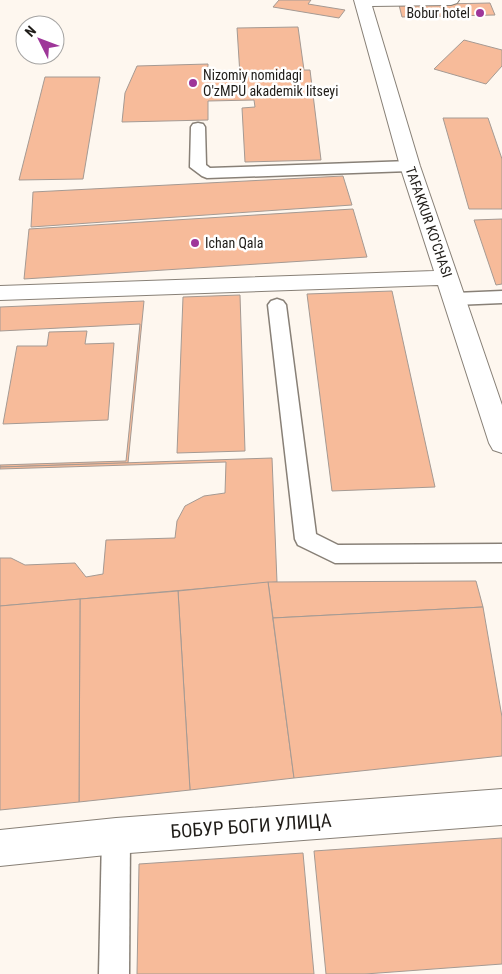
<svg xmlns="http://www.w3.org/2000/svg" width="502" height="974" font-family="'Roboto Condensed',sans-serif">
<rect width="100%" height="100%" fill="#fef7ef"/>
<!-- building -->
<g fill="#f7bb9a" stroke="#a59a93">
<path d="M279,0H311L308,4L345,10L339,18L273,7Z"/>
<path d="M490,3L495,15L402,17L399,5Z"/>
<path d="M298,27L304,70H310L321,160L245,162L242,108L255,107L254,100L208,101V120L122,122L125,93L137,66L208,64V77L252,76V74L240,75L237,28Z"/>
<path d="M464,40L502,50V66L486,84L434,69Z"/>
<path d="M45,77H100L83,179L19,180Z"/>
<path d="M443,118H488L502,159V209H469Z"/>
<path d="M343,176L352,205L31,227L33,192Z"/>
<path d="M353,209L367,257L24,279L29,229Z"/>
<path d="M502,219V284L496,285L474,220Z"/>
<path d="M392,291L435,487L332,491L307,294Z"/>
<path d="M240,295L245,451L177,453L183,297Z"/>
<path d="M144,301L128,463L0,467V465L126,461L140,324L0,331V307Z"/>
<path d="M87,331L85,344L114,343L108,420L3,424L17,346H47L49,332Z"/>
<path d="M272,458L277,582L0,606V558H11L25,565L75,563L86,577L103,574L106,540L175,538L177,521L185,506L204,496L225,493L226,462L0,469V467Z"/>
<path d="M476,581L483,607L273,618L268,582Z"/>
<path d="M268,582L294,778L190,790L178,591Z"/>
<path d="M178,591L190,790L79,802L80,599Z"/>
<path d="M80,599L79,802L0,810V606Z"/>
<path d="M483,607L502,717V756L294,778L273,618Z"/>
<path d="M502,838V964L365,974H326L314,851Z"/>
<path d="M303,853L314,974H137L139,864Z"/>
</g>
<g fill="none" stroke-linecap="round" stroke-linejoin="round">
<defs>
<g id="service">
<path d="M198,123L203,124L205,127L206,165L210,168L410,161L415,163L418,166L415,169L410,171L207,178L202,176L190,167L191,127L193,124Z"/>
<path d="M502,291V303L455,305L449,303L446,299L449,295L455,293Z"/>
<path d="M277,299L283,301L286,305L316,534L338,545L502,544V562L335,563L298,545L295,539L268,305L271,301Z"/>
<path d="M116,822L126,826L130,836L129,974H99L102,836L106,826Z"/>
</g>
<g id="minor">
<path d="M354,0H459L457,3L451,5L372,6L420,166L502,405V453L493,450L489,443L438,285L0,300V286L434,271L400,166Z"/>
<path d="M502,789V825L116,854L0,866V830L116,818Z"/>
</g>
</defs>
<!-- service casing -->
<use href="#service" stroke="#888077" stroke-width="3"/>
<!-- minor casing -->
<use href="#minor" stroke="#888077" stroke-width="2"/>
<!-- service -->
<use href="#service" fill="#fff" fill-rule="evenodd"/>
<!-- minor -->
<use href="#minor" fill="#fff" fill-rule="evenodd"/>
</g>
<!-- markers -->
<g fill="#9e3699" stroke="#fff" stroke-width="2">
<circle cx="480" cy="13" r="5"/>
<circle cx="193" cy="83" r="5"/>
<circle cx="195" cy="243" r="5"/>
</g>
<g text-anchor="middle" dominant-baseline="central" stroke-width="5" stroke-linejoin="round" paint-order="stroke">
<!-- far-poi labels -->
<g font-size="14" fill="#1f1c18" stroke="#fff" text-anchor="start">
<text x="470" y="13" text-anchor="end">Bobur hotel</text>
<text x="203" y="75">Nizomiy nomidagi<tspan x="203" dy="16">O'zMPU akademik litseyi</tspan></text>
<text x="205" y="243">Ichan Qala</text>
</g>
<!-- far-street labels -->
<g font-size="14" fill="#1f1c18" stroke="#fff">
<text transform="translate(429 222) rotate(71)">TAFAKKUR KO'CHASI</text>
</g>
<!-- near-street labels -->
<g font-size="19" fill="#1f1c18" stroke="#fff">
<text transform="translate(251 826) rotate(-4)">БОБУР БОГИ УЛИЦА</text>
</g>
</g>
<!-- north arrow -->
<g transform="translate(40 40) rotate(312)"><circle r="24" fill="#ffffff" stroke="#a5a4a3"/>
<path d="M0-4L9 19L0 12L-9 19Z" fill="#9e3699"/>
<text y="-8" font-size="14" font-weight="bold" text-anchor="middle" fill="#1f1c18">N</text>
</g>
</svg>
